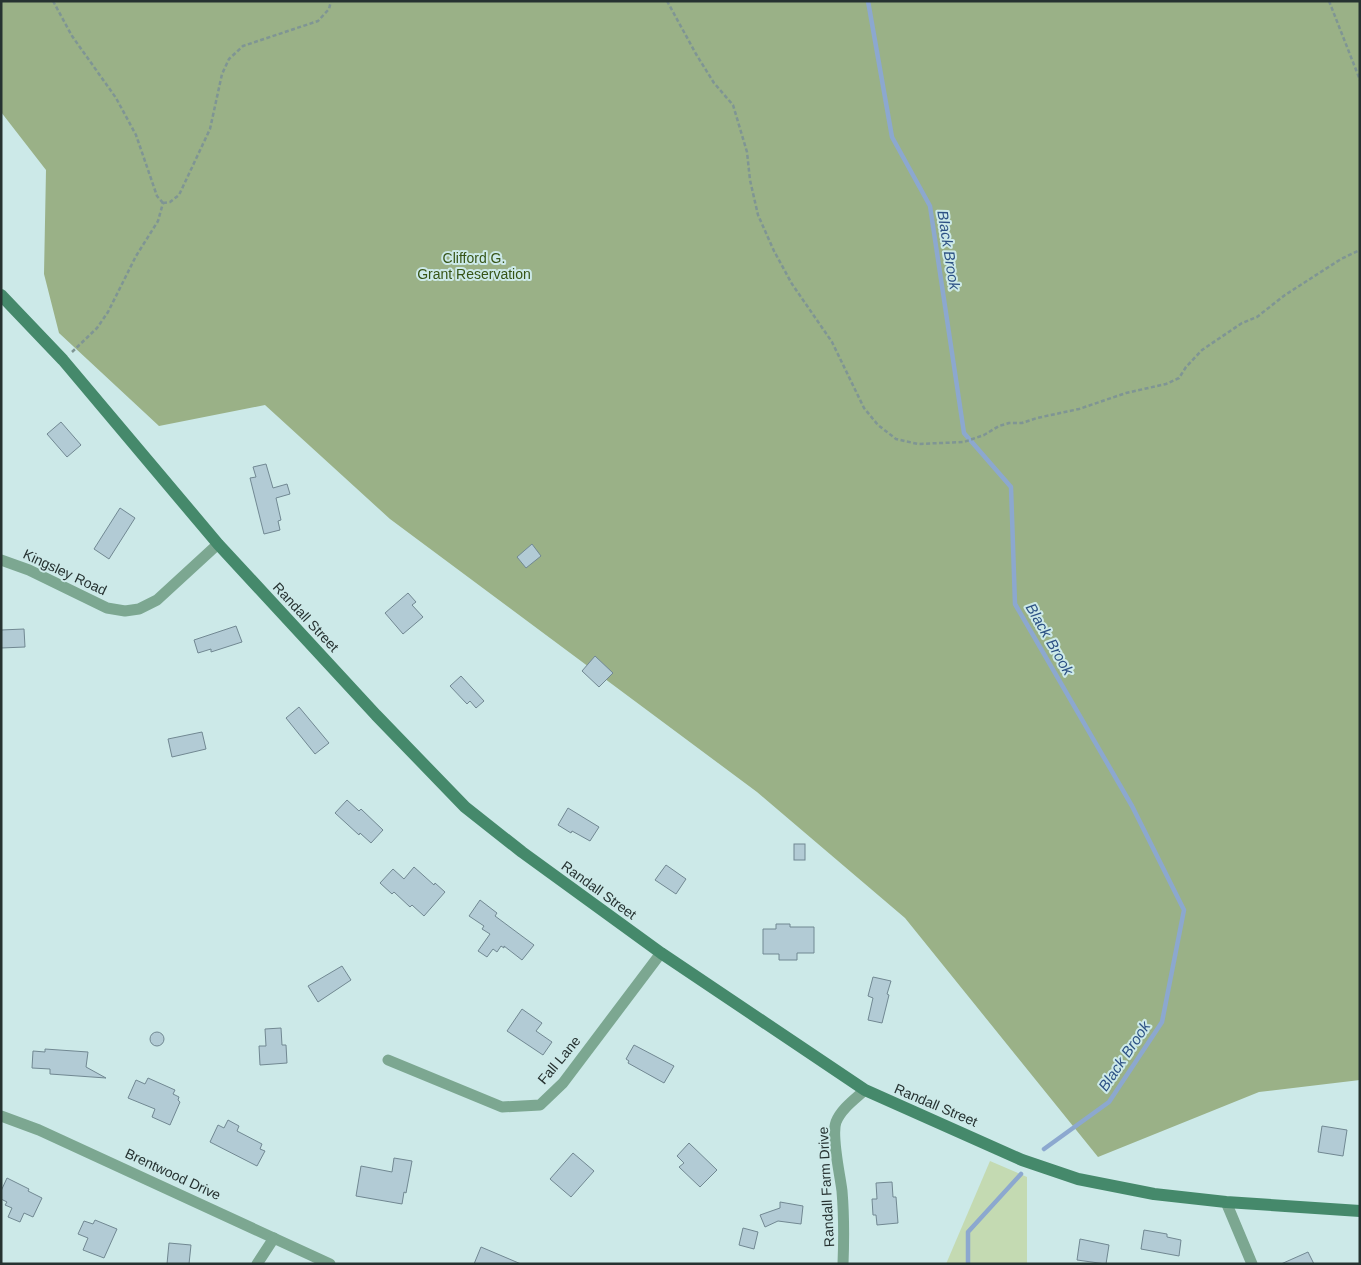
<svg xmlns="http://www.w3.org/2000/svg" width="1361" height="1265" font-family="Arial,sans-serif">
<rect width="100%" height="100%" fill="#cce9e8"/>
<!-- green -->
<path fill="#c4dab2" d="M990,1161L1027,1177V1264H946Z"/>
<!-- forest -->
<path fill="#9ab187" d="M1,1H1360V1080L1259,1092L1098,1157L905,918L757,792L390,519L265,405L159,426L59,333L44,274L46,170L1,112Z"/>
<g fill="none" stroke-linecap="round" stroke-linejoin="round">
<!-- stream -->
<g stroke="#8ca8cf" stroke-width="4.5">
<path d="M868,1L892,137L930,206L964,433L1011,487L1015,604L1132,806L1184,910L1162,1022L1109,1102L1044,1149"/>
<path d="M968,1264V1232L1021,1174"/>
</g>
</g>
<!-- building -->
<g fill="#b2cbd5" stroke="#718892">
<path d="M61,422L81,445L67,457L47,434Z"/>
<path d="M266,464L273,488L287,484L290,494L276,498L281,520L278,521L280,530L264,534L250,478L256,477L253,467Z"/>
<path d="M120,508L135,518L109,559L94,549Z"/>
<path d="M532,544L541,556L526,568L517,557Z"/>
<path d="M408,593L416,602L412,605L423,617L403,634L385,613Z"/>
<path d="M236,626L242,642L211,652V649L198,653L194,640Z"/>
<path d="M24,629L25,647L1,648V630Z"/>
<path d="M595,656L613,673L599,687L582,671Z"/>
<path d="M461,676L484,701L476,708L470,701L467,704L450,686Z"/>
<path d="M299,707L329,743L315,754L286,718Z"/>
<path d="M202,732L206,749L172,757L168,739Z"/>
<path d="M347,800L359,811L361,809L383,830L371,843L360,833L359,835L335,813Z"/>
<path d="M568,808L599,827L590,841L572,831L571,833L558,825Z"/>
<rect x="794" y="844" width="11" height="16"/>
<path d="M666,865L686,879L676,894L655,880Z"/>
<path d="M414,867L434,885L435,883L445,892L424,916L412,905L410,907L394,892L392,894L380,883L393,869L404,879Z"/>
<path d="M480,900L497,913L495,916L534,945L522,960L504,946V948L501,946L497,952L493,949L487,957L478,951L490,934L482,929L484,926L469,916Z"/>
<path d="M776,924H790V927H814V953H797V960H779V954H763V929H776Z"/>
<path d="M342,966L351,980L318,1002L308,986Z"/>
<path d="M873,977L891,981L887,994L889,995L882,1023L868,1020L873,998L868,996Z"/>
<path d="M522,1009L542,1023L536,1031L552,1042L543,1055L507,1031Z"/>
<path d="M281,1028L282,1045H286L287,1063L260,1065L259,1046H266L265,1029Z"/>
<circle cx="157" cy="1039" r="7"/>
<path d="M634,1045L674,1066L664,1083L628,1063L629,1061L626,1059Z"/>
<path d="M45,1049L88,1052L86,1067L106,1078L50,1074V1069L32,1068L33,1051L45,1052Z"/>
<path d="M148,1078L175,1090L173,1094L179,1097L178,1100L180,1102L170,1125L152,1117L155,1109L128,1098L136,1080L145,1084Z"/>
<path d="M228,1120L239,1126L237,1131L262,1144L260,1149L265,1151L257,1166L210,1142L218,1125L224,1128Z"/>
<path d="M1322,1126L1347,1130L1343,1156L1318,1152Z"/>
<path d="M689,1143L717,1170L700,1187L679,1167L684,1163L677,1156Z"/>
<path d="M573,1153L594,1171L571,1197L550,1179Z"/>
<path d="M394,1158L412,1161L406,1193L404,1192L402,1204L356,1196L361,1166L392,1172Z"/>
<path d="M7,1178L29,1189L28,1191L42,1198L33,1217L24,1213L20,1222L8,1217L12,1208L5,1205L7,1202L1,1199V1191Z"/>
<path d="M892,1182L893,1197H896L898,1223L877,1225L876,1215H873L872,1199H877L876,1183Z"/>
<path d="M780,1202L803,1206L801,1224L778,1221L765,1227L760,1215L780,1208Z"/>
<path d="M95,1220L117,1229L104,1258L83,1250L88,1238L78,1234L84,1221L93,1224Z"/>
<path d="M743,1228L758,1232L754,1249L739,1245Z"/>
<path d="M1144,1230L1167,1234V1237L1181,1240L1179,1256L1141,1249Z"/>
<path d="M1080,1239L1109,1245L1106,1264L1077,1260Z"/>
<path d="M169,1243L191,1245L189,1264H167Z"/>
<path d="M481,1247L521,1264H474Z"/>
<path d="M1308,1252L1314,1264H1281Z"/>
</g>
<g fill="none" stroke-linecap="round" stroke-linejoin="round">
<!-- path -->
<g stroke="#7f9594" stroke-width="2.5" stroke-dasharray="4 2.5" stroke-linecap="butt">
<path d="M53,1L72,36L116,98L136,135L157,196L163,203"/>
<path d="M667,1L696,54L714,83L733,105L747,152L750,180L758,215L774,251L792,284L832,342L864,408L878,425L896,439L918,444L964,442L984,435L999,426L1009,423H1022L1037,418L1079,409L1126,393L1166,384L1179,378L1186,367L1202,350L1242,323L1257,317L1285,295L1341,259L1360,250"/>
<path d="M1329,1L1360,80"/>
<path d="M163,203L170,202L179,195L210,129L222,74L229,59L243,46L318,21L329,9L331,1"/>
<path d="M72,352L97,328L108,312L136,256L158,221L163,203"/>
</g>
<!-- street -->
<g stroke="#7ca791" stroke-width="11">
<path d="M1,560L29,570L107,608L125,611L139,609L157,600L218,544"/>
<path d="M388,1060L502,1107L540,1105L563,1083L661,953"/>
<path d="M1,1116L39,1130L330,1264"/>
<path d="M1226,1202L1252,1264"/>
<path d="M257,1264L274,1238"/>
<path d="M843,1264C844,1239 844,1215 842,1191C840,1174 831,1136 836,1122C841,1109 855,1099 865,1090"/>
</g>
<!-- secondary -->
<path stroke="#45896b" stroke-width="12" d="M1,295L63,360L218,544L376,715L465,807L522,852L661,953L865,1090L1022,1160L1078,1179L1154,1194L1226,1202L1360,1211"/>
</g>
<g text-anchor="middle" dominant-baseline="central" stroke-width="4" stroke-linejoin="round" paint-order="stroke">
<!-- park labels -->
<g font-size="14" fill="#365416" stroke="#cce9e8">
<text x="474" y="258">Clifford G.<tspan x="474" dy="16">Grant Reservation</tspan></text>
</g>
<!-- street labels -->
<g font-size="14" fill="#263231" stroke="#cce9e8">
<text transform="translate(65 572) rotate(25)">Kingsley Road</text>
<text transform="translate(306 617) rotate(47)">Randall Street</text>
<text transform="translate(599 890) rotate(36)">Randall Street</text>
<text transform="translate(559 1060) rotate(-50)">Fall Lane</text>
<text transform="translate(936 1105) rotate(23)">Randall Street</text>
<text transform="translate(173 1174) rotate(25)">Brentwood Drive</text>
<text transform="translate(826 1187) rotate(-93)">Randall Farm Drive</text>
</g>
<!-- water labels -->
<g font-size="15" font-style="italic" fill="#2c5184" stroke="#cce9e8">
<text transform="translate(949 250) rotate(81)">Black Brook</text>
<text transform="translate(1050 639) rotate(60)">Black Brook</text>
<text transform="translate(1124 1056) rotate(-56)">Black Brook</text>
</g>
</g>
<!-- border -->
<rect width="1361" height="1265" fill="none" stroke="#263231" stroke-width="5"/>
</svg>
